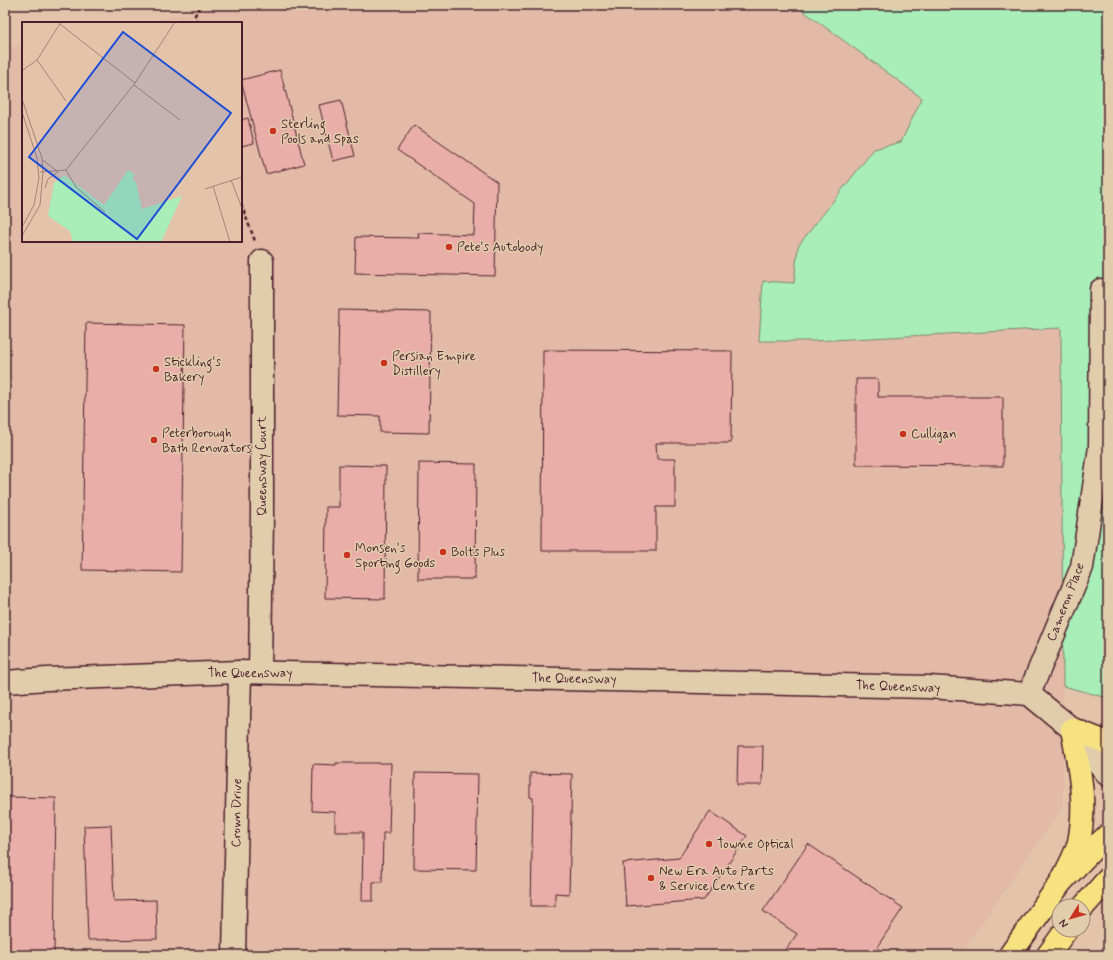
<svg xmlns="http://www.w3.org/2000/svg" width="1113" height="960" font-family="Mynerve,sans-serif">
<rect width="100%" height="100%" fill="#e3c4ab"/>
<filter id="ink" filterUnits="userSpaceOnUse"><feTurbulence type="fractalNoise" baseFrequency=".025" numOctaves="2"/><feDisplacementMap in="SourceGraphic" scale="8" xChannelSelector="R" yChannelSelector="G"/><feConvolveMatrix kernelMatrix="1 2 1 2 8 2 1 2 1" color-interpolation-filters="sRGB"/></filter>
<g filter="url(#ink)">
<!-- built -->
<path fill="#e2baa7" d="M234,5H795L923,98L901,142L874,149L798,246L795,283L813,341L1062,328L1063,807L960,955H5V48L23,45V241H241V23H138Z"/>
<!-- green -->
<path fill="#a9eeb9" stroke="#7a8672" d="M795,5H1108V698L1063,686L1061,328L813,341H759L763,281L794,283L798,246L874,149L901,142L922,98Z"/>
<!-- building -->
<g fill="#e9aea8" stroke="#4a1f2b">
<path d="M280,70L304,164L266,174L241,80Z"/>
<path d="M341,100L355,156L333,161L319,105Z"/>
<path d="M248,118L254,143L241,146V120Z"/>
<path d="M414,125L497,182L495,276L355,273L356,237L419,238L418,233L474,235L475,204L397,150Z"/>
<path d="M339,310L431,312L429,433L380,432V416L337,415Z"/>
<path d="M86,323L185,325L181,572L82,570Z"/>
<path d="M543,350L732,351L731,443H656L657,459H675V507H656V551H542Z"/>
<path d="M856,379H878V397H1003V466L856,465Z"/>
<path d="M419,463L476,464L475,579H418Z"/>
<path d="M339,465L386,466L385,599L325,598L326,507H339Z"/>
<path d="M738,746H763L762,785H737Z"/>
<path d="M336,763H391L389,833H383L382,882H373V901H362L363,832H335V812L312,811L313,764L336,765Z"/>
<path d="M415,773L478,774L476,870L414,869Z"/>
<path d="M530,773L572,774L569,894L555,893V906H531L533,798L530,797Z"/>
<path d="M5,797L56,798L54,955H5Z"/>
<path d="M710,811L747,836L704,900L626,906L623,863L679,858Z"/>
<path d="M111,825L114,901L156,900L157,939L88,940L84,826Z"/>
<path d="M808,844L903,908L877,947L888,955H782L797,934L763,911Z"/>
</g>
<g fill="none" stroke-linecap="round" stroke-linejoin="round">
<defs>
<g id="minor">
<path d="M260,672L262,514V261"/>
<path d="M5,682L47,679L240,672L929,687L1029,694L1072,729L1108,775"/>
<path d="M1029,694L1082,567L1100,447L1101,290"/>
<path d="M234,955L240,672"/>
</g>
<g id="major">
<path d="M1072,729L1108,743"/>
<path d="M1061,882C1067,870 1076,854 1079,842C1087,802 1079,768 1072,729"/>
<path d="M1083,907L1108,879"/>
<path d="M1010,955L1061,882L1092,850L1108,835"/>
<path d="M1048,955L1066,930"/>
</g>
</defs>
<!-- minor casing -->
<use href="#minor" stroke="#4a1f2b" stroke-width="25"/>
<!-- major casing -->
<use href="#major" stroke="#4a1f2b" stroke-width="25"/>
<!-- path -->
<g stroke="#4a1f2b" stroke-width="2.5" stroke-dasharray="4 3" stroke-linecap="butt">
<path d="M5,6L13,5"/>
<path d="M197,23L195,15L201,5"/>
<path d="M241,204L255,241"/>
</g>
<!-- minor -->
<use href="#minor" stroke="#e1cdac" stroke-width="22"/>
<!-- major -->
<use href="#major" stroke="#f6e281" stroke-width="22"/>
</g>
</g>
<!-- markers -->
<g fill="#c8321e" stroke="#e1cdac" stroke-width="1.5">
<circle cx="273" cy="131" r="4"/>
<circle cx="449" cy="247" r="4"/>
<circle cx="384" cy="363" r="4"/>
<circle cx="156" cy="369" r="4"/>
<circle cx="903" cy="434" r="4"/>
<circle cx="154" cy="440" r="4"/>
<circle cx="443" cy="552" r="4"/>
<circle cx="347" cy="555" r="4"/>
<circle cx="709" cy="844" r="4"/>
<circle cx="651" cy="878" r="4"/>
</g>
<g text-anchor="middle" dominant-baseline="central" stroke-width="3" stroke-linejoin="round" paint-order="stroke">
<!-- poi labels -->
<g font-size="13" fill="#4a1f2b" stroke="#e1cdac" text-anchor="start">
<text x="281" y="124">Sterling<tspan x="281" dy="15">Pools and Spas</tspan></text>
<text x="457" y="247">Pete's Autobody</text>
<text x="392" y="356">Persian Empire<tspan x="392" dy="15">Distillery</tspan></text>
<text x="164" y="362">Stickling's<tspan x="164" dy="15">Bakery</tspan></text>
<text x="162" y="433">Peterborough<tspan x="162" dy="15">Bath Renovators</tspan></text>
<text x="911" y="434">Culligan</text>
<text x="355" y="548">Monsen's<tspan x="355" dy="15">Sporting Goods</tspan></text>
<text x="451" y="552">Bolts Plus</text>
<text x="717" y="844">Towne Optical</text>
<text x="659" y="871">New Era Auto Parts<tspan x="659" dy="15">&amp; Service Centre</tspan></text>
</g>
<!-- street labels -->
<g font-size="13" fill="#4a1f2b" stroke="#e1cdac">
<text transform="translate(262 466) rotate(-90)">Queensway Court</text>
<text transform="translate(1066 602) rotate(-69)">Cameron Place</text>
<text x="250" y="673">The Queensway</text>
<text transform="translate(574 679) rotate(1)">The Queensway</text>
<text transform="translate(898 687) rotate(2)">The Queensway</text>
<text transform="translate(237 813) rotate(-89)">Crown Drive</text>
</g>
</g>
<!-- overview -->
<g transform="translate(22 22)">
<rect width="220" height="220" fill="#e3c4ab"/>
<path d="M106,148L113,153L110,157L114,160L120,187L160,174L139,220H51L48,209L26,194L32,161L42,153L82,183Z" fill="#a9eeb9"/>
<path fill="none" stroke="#a68278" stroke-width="1" d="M38,2L113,61M15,38L44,79M1,48L15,38L39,0M112,63L158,98M0,77L20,136L21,150L18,183L0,214M0,90L15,136L17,156L12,183L0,205M21,138L36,150M44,148L54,165L83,190M18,150L44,148L113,61L153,0M209,158L220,186M191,164L208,220M23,166L26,157L36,150M183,167L220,155"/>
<path fill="#1d4ed8" fill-opacity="0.15" stroke="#1d4ed8" stroke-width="2" d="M101,10L209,91L115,217L7,135Z"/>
<rect width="220" height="220" fill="none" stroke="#4a1f2b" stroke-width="2"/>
</g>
<!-- margin -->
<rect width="1113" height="960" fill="none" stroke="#e1cdac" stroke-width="20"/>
<rect x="10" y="10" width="1093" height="940" fill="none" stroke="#4a1f2b" stroke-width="1.5" filter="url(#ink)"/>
<!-- north arrow -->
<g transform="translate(1071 918) rotate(233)"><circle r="19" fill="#e1cdac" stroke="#a58778"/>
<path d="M0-3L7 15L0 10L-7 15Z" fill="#c8321e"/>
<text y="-6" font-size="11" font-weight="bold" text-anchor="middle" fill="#4a1f2b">N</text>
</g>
</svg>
